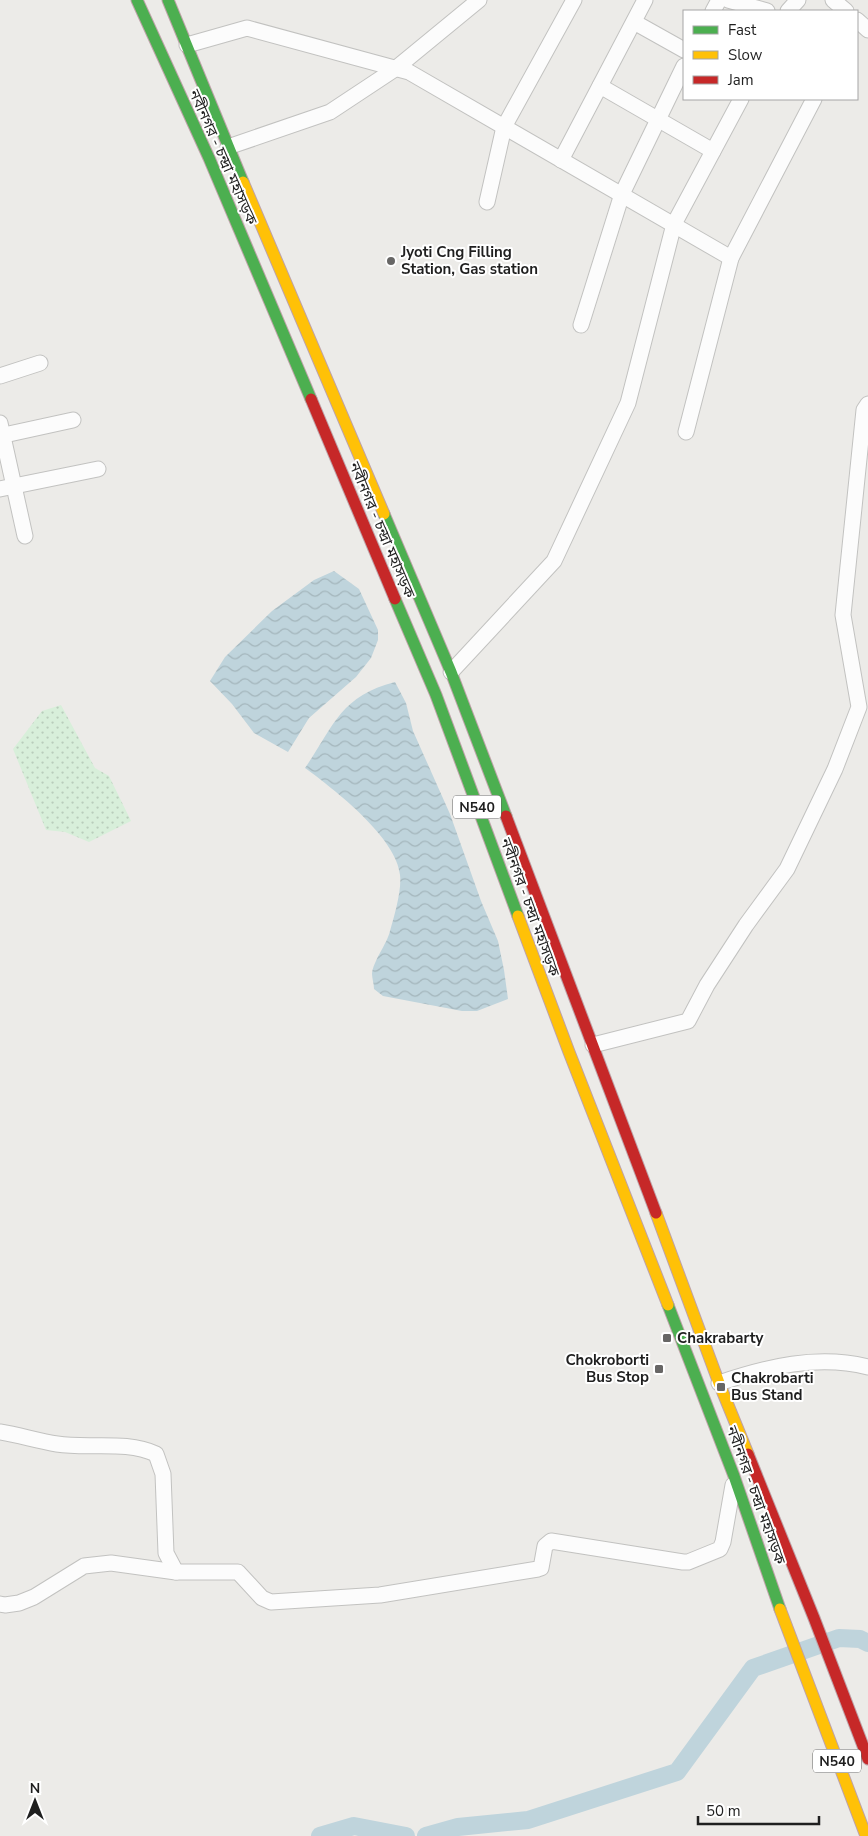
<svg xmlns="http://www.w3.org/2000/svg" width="868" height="1836" font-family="'Nunito Sans','Noto Sans Bengali',sans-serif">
<defs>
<pattern id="park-dots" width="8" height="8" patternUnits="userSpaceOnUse" patternTransform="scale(1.25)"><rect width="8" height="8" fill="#d8efda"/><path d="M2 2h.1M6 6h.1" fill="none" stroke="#b9ccbb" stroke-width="1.8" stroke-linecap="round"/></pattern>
<pattern id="water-waves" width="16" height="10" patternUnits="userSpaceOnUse" patternTransform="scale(1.25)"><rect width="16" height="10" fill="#bfd4dc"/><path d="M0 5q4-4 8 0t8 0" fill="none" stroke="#a4b6bc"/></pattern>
</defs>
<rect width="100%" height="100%" fill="#ecebe8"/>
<!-- park -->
<path fill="url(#park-dots)" d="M61,705L95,768L109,776L131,821L89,842L65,832L46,830L13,749L42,711Z"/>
<!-- water -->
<g fill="url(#water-waves)">
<path d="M334,571L359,589L378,630V640L371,658L356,677L309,718L288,752L254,733L232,704L210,681L225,657L272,611L314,580Z"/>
<path d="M395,682L406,703L413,731L450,814L481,901L498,941L504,970L508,999L477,1011H462L383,996L374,989C374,984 372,978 372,974C373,961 387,944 390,931C394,917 402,890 400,875C397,838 334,789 305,768C334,726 340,696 395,682Z"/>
</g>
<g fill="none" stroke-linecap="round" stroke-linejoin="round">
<!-- canal -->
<g stroke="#bfd4dc" stroke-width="18">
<path d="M320,1836L354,1826L406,1836"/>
<path d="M426,1836L458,1827L528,1820L677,1772L753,1668L839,1638L860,1639L868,1643"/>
</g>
<defs>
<g id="street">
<path d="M728,0L767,11"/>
<path d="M833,0L846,11"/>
<path d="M713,11L719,0"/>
<path d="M788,11L798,0"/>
<path d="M857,20L868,30"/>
<path d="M634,22L684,50"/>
<path d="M187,45L247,28L409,72L731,258"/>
<path d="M600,86L713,151"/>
<path d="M228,147L330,112L395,69L479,0"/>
<path d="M561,160L645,0"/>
<path d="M487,202L504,127L574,0"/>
<path d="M581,325L622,194L684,66"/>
<path d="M0,376L40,363"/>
<path d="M0,423L25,536"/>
<path d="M686,432L731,258L814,99"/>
<path d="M0,436L73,420"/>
<path d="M0,489L98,469"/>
<path d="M451,672L554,561L628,403L674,224L741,99"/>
<path d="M593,1045L688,1021L707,985L746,925L787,869L835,769L859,707L843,615L864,410L868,404"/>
<path d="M719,1383C766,1367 818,1354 868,1367"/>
<path d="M0,1432C19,1435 38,1441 57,1444C89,1449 126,1440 156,1454L163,1474L166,1553L176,1572"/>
<path d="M0,1604L5,1605L19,1603L34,1597L84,1566L111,1563L176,1572H238L262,1598L271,1602L380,1595L538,1569L541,1568L545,1546L551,1541L683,1562H688L720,1549L723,1542L733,1485"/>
</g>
<g id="fast">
<path d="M137,0L209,158L311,399"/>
<path d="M168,0L243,182"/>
<path d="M384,514L451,672L506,816"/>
<path d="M395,599L436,695L518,916"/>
<path d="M668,1305L734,1476L780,1609"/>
</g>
<g id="slow">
<path d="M243,182L384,514"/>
<path d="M518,916L569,1052L668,1305"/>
<path d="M656,1213L719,1383L748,1454"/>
<path d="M780,1609L866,1836"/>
</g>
<g id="jam">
<path d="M311,399L395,599"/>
<path d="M506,816L656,1213"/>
<path d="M748,1454L814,1618L868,1759"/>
</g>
</defs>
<!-- street casing -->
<use href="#street" stroke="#c2c2c0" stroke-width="17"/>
<!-- fast casing -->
<use href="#fast" stroke="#bea2a8" stroke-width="13"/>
<!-- slow casing -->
<use href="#slow" stroke="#bea2a8" stroke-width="13"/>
<!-- jam casing -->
<use href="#jam" stroke="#bea2a8" stroke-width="13"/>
<!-- street -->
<use href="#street" stroke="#fcfcfc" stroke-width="15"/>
<!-- fast -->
<use href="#fast" stroke="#4caf50" stroke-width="11"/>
<!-- slow -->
<use href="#slow" stroke="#ffc107" stroke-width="11"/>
<!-- jam -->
<use href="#jam" stroke="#c62828" stroke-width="11"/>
</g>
<!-- markers -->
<g fill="#676665" stroke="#fff" stroke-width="2">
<circle cx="391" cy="261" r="5"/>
<rect x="662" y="1333" width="10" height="10" rx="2.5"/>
<rect x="654" y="1364" width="10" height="10" rx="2.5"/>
<rect x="716" y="1382" width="10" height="10" rx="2.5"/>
</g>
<g text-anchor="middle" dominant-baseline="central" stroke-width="4" stroke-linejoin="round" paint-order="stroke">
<!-- shield labels -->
<g fill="#fff" stroke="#626262" stroke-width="1">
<rect x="453" y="795.5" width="48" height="23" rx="4"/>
<rect x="813" y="1749.5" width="48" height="23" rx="4"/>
</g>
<g font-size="14" font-weight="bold" fill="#1f1f1f">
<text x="477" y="807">N540</text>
<text x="837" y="1761">N540</text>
</g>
<!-- street labels -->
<g font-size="15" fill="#1f1f1f" stroke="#fff">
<text transform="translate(223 157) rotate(66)">নবীনগর - চন্দ্রা মহাসড়ক</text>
<text transform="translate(382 530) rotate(67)">নবীনগর - চন্দ্রা মহাসড়ক</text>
<text transform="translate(530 907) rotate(70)">নবীনগর - চন্দ্রা মহাসড়ক</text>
<text transform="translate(756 1495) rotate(70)">নবীনগর - চন্দ্রা মহাসড়ক</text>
</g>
<!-- poi labels -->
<g font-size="15" font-weight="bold" fill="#1f1f1f" stroke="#fff" text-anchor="start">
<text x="401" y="252">Jyoti Cng Filling<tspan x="401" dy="17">Station, Gas station</tspan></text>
<text x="677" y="1338">Chakrabarty</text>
<text x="649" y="1360" text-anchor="end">Chokroborti<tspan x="649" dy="17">Bus Stop</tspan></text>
<text x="731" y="1378">Chakrobarti<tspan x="731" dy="17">Bus Stand</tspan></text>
</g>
</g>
<!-- legend -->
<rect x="683" y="10" width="175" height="90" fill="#ffffff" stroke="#a5a5a5"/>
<rect x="693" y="26" width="25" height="8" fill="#4caf50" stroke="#a5a5a5"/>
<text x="728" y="35" font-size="15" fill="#1f1f1f">Fast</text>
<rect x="693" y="51" width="25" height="8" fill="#ffc107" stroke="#a5a5a5"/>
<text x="728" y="60" font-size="15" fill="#1f1f1f">Slow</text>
<rect x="693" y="76" width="25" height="8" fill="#c62828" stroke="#a5a5a5"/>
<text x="728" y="85" font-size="15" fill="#1f1f1f">Jam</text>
<!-- north arrow -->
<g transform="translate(35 1801)" stroke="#ffffff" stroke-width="4" paint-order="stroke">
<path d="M0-4L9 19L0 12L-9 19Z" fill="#1f1f1f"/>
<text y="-8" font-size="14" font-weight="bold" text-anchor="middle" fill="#1f1f1f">N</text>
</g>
<!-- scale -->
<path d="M698 1816v8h121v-8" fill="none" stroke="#1f1f1f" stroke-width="2.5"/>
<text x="706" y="1816" font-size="15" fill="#1f1f1f" stroke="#ffffff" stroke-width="4" paint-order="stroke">50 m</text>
</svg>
